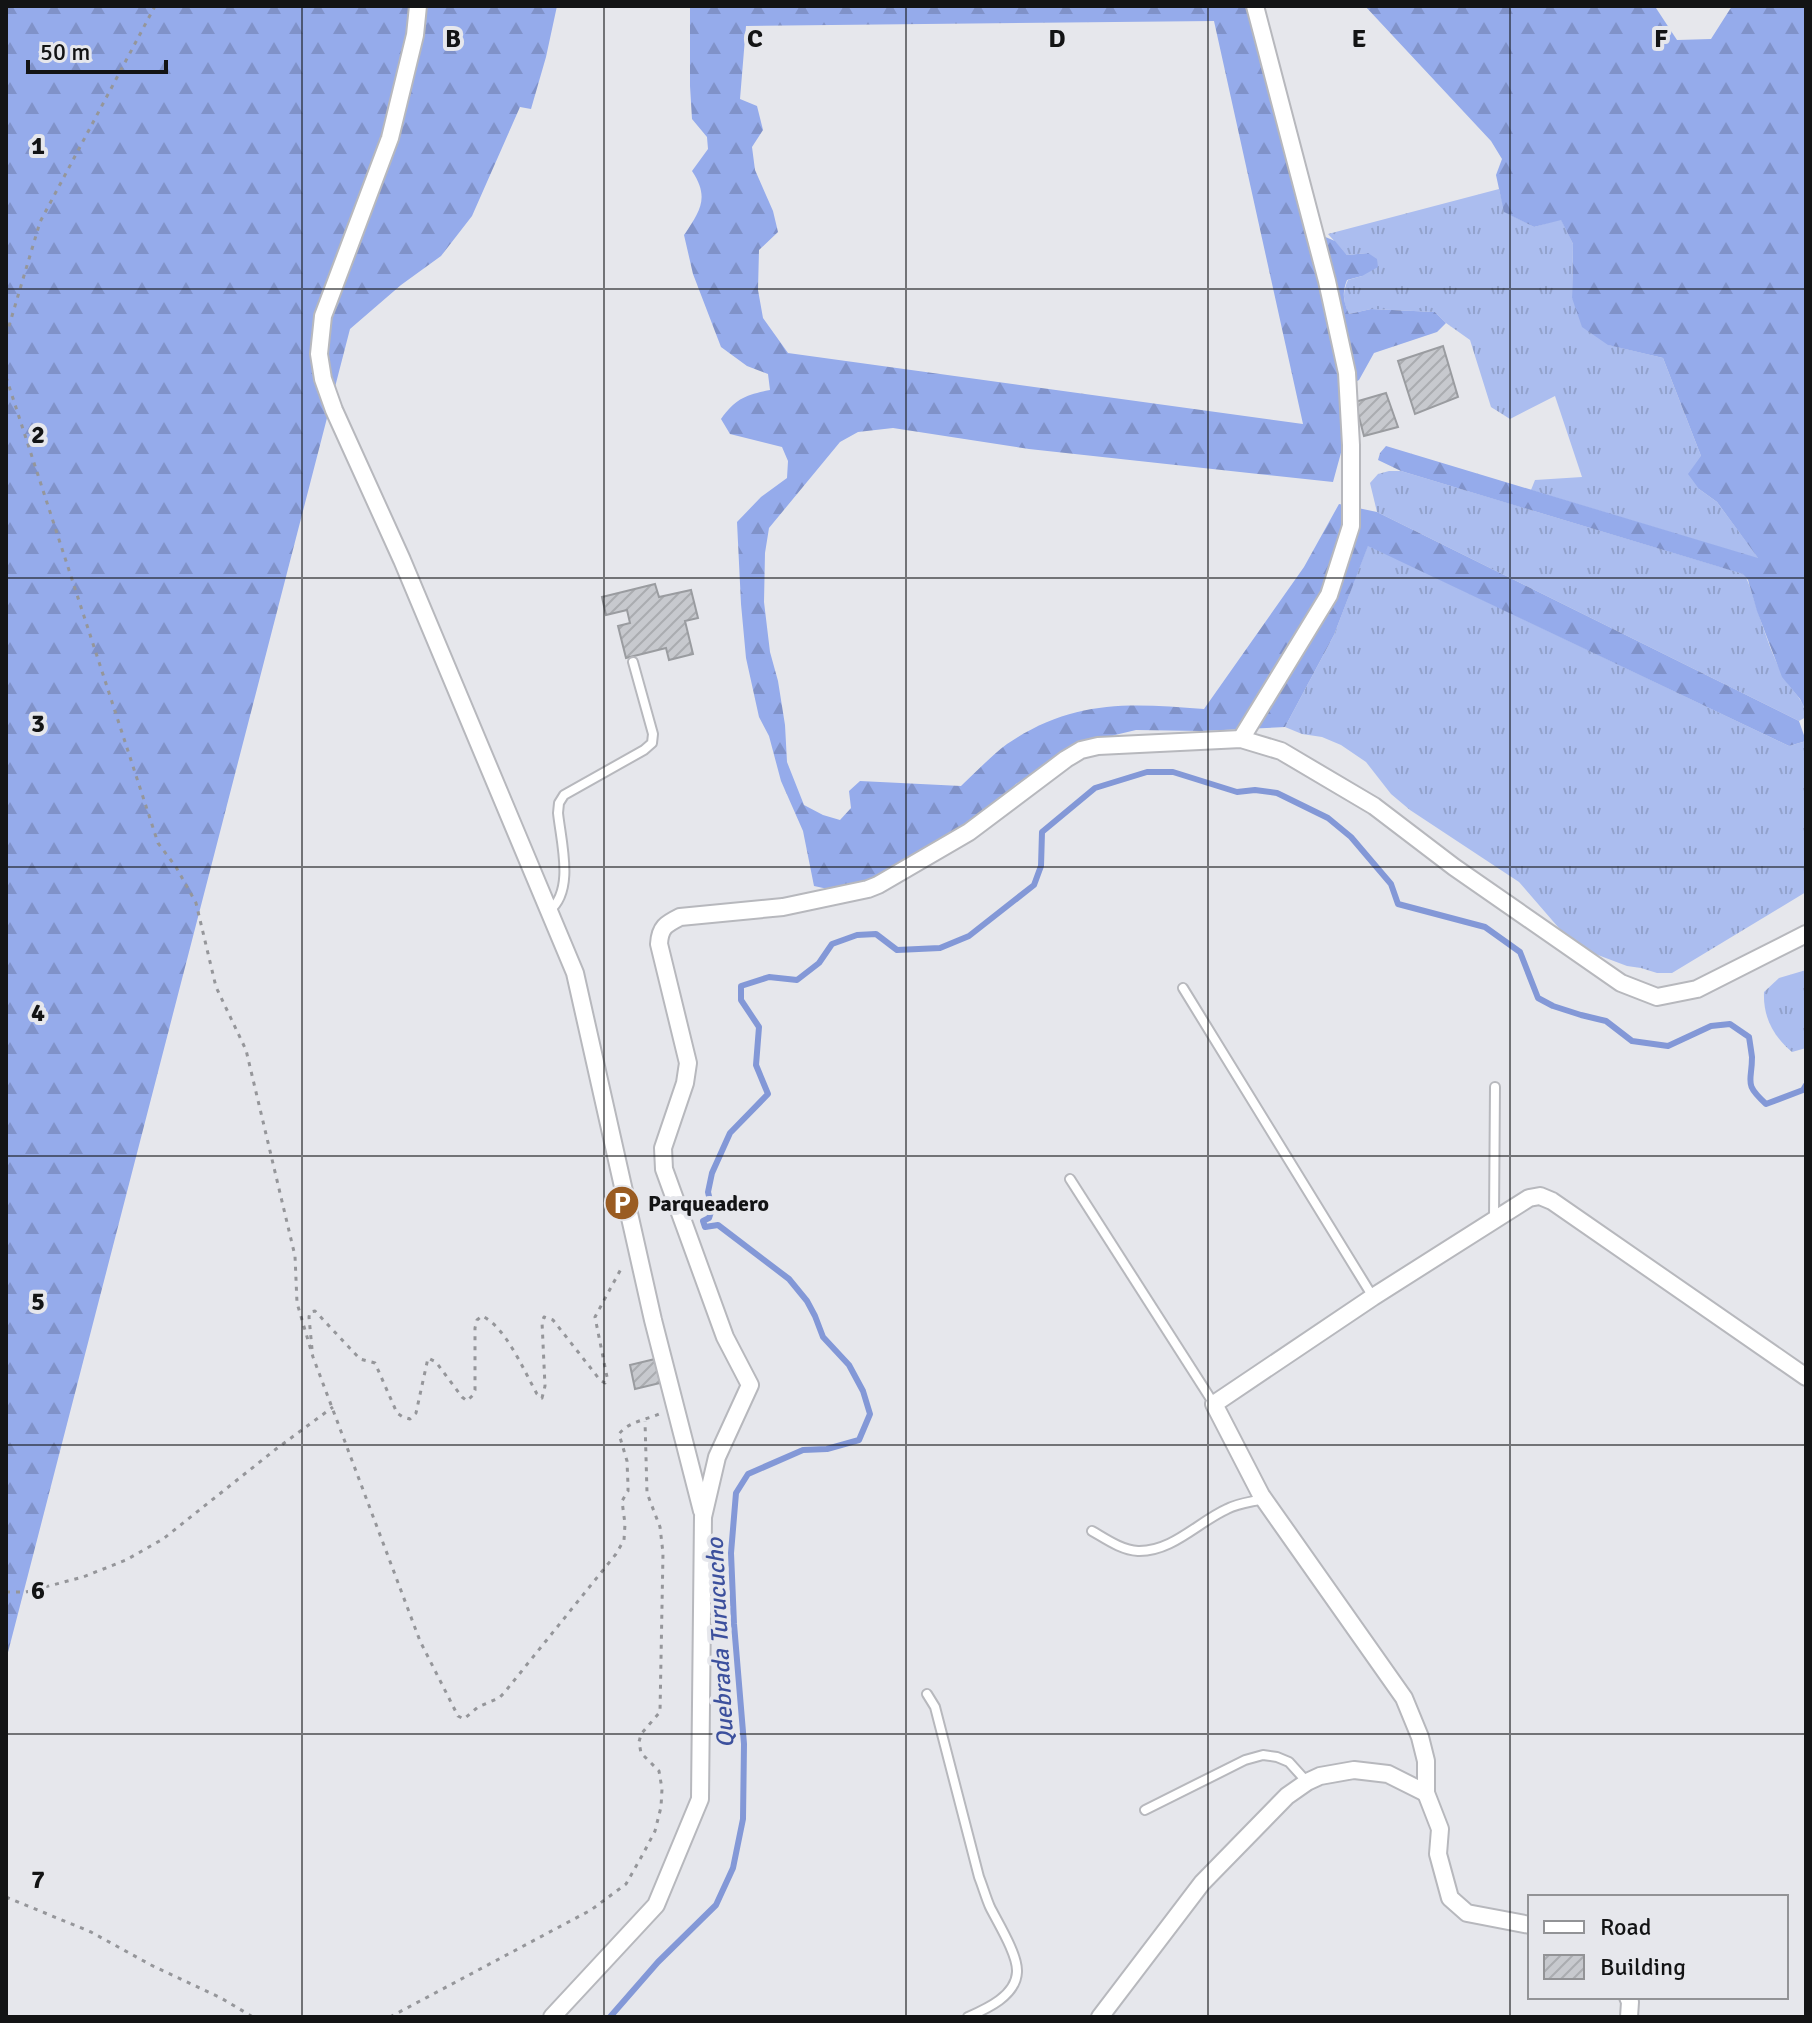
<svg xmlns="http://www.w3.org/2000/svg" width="1812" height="2023" font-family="Signika,sans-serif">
<defs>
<pattern id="grass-tufts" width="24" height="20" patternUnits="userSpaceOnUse" patternTransform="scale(2)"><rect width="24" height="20" fill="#abbdef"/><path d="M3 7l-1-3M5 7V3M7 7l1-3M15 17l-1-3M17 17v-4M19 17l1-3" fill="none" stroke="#92a2cc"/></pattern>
<pattern id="forest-firs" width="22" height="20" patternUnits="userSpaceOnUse" patternTransform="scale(2)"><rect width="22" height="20" fill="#95abeb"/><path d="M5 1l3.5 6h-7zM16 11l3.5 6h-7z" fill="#8092c9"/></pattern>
<pattern id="building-hatch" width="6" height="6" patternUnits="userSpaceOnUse" patternTransform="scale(2)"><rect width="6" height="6" fill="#c7c9ce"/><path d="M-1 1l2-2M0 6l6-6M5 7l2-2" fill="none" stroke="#aaacb0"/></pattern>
</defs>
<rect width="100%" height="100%" fill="#e6e7ec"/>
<!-- grass -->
<g fill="url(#grass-tufts)">
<path d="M1499,189L1505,212L1534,227L1561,219L1573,244L1572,298L1609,345L1663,358L1701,456L1699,489L1717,502L1759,559L1531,490L1535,480L1582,477L1555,396L1510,419L1491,407L1470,340L1446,323L1435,312L1371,309L1349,314C1343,302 1342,293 1348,280L1362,276L1368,253L1347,255L1328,234Z"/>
<path d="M1389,471H1401L1744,574C1750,584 1753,597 1757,609C1764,631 1772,654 1782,674C1789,689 1806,700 1806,717L1799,721L1377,512L1370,483L1378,474Z"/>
<path d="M1368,545L1789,746L1806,741V892L1672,973H1657L1641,968L1627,966L1582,949L1558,927L1519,882L1410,810L1391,794L1366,762L1341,745L1322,737L1302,734L1285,727L1334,635Z"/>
<path d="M1806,970V1048L1792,1052C1773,1036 1763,1017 1764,992L1779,978Z"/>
</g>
<!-- forest -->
<g fill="url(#forest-firs)" fill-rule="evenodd">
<path d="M6,6H557L546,57L531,109L520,107L472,216L441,256L401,285L350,329L6,1660Z"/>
<path d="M690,6H1246L1323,236L1335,241L1347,255L1368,253L1377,259L1378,267L1362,276L1347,280C1342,293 1343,301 1349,314L1371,309L1435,312L1446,323L1437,332L1374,353L1359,380L1339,391L1345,438L1333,482L1029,449L893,428L858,432L840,442L769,528L765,553L764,602L770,652L778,681L785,725L787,762L804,805L823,815L840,820L851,808L849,791L860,781L961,786C976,772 991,756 1007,744C1073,699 1129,703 1204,709L1304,567L1339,504L1377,512L1799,721L1806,741L1789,746L1368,546L1334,635L1285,727L1202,731L1136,730L1115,735L1058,759L1016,784L969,830L872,882L837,891L814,886L803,831L781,781L769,736L759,717L746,658L741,604L737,522L761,497L787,478L788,461L782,447L730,434L721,419C736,398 746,395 770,390L768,374L747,366L721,347L693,274L684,235C700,211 710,198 692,171L708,149L707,137L692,119L690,86ZM1214,21L1303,424L788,353L763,318L758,290L759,250L778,232L773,211L755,170L752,147L763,130L757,106L740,99L746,26Z"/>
<path d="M1365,6H1657L1656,8L1677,40L1711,39L1732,6H1806V711L1800,699L1782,677L1757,611L1748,580L1743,574L1401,471L1378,460L1380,453L1386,446L1758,558L1717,502L1699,489L1688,474L1701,456L1663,358L1608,345L1582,327L1572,298L1573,244L1561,220L1534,227L1504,212L1496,175L1502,159L1491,141Z"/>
</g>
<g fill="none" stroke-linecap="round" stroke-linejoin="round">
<!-- stream -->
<path stroke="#8398d7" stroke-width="6" d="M610,2017L658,1962L716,1905L733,1868L743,1819L744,1744L734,1624L731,1553L736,1493L748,1474L803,1450L827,1449L859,1440L870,1414L863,1391L849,1365L823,1337L815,1316L807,1301L789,1279L718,1225L705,1227L703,1221L709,1218L712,1209L708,1192L712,1173L730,1133L768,1094L756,1065L759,1027L741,1000V986L769,977L797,980L819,963L832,944L857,935L876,934L897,950L940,948L969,936L1034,885L1041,866L1042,832L1095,788L1147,772H1173L1237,792L1255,790L1277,793L1328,818L1351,837L1391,884L1398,904L1485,927L1520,952L1538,998L1553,1006L1581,1015L1606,1021L1632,1041L1668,1046L1711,1026L1730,1024L1749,1037C1750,1043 1751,1050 1752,1057C1752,1083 1743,1083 1766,1104L1803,1090L1806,1085"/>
</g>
<!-- building -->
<g fill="url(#building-hatch)" stroke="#9a9ca0" stroke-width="2">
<path d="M1443,346L1458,397L1415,414L1398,361Z"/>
<path d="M1386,393L1398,427L1364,436L1355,402Z"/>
<path d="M655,584L659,597L691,590L698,618L685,621L693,654L669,660L666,648L626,658L618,626L630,623L627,610L606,615L602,597Z"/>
<path d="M655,1359L660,1383L635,1389L630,1365Z"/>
</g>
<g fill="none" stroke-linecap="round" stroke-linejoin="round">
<defs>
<g id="service">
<path d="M549,911C575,891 561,842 558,813L559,803L564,795L644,750L652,743L653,734L633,662"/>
<path d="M1183,988L1373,1297"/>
<path d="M1070,1179L1214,1404"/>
<path d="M1494,1218L1495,1087"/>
<path d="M1092,1531C1106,1539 1121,1550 1138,1551C1172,1552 1198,1522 1227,1509C1238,1503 1251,1502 1263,1499"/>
<path d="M927,1694L935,1707L979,1877C983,1887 986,1898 990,1907C998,1923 1018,1955 1017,1972C1016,1996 986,2009 968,2017"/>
<path d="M1145,1810L1245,1760L1263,1755L1277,1757L1289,1762L1307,1782"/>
</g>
<g id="minor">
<path d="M418,6L415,35L390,138L323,316L319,354L323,379L334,410L402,560L575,973L653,1320L702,1511"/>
<path d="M1241,739L1329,595L1351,526V445L1347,373L1327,281L1255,6"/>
<path d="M1530,1925L1467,1913L1450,1898L1438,1854L1440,1829L1426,1793V1761L1420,1737L1404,1698L1261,1495L1214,1404L1373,1297L1529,1198L1540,1196L1552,1201L1806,1377"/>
<path d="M1628,1997L1630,2002L1629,2017"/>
<path d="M552,2017L656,1905L700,1799L703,1517L717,1457L750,1385L725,1337L664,1169L663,1148L685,1083L688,1063L659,944C660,927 666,924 680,917L783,907L868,889L878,885L969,832L1066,759L1081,750L1098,746L1241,739L1281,751L1374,806L1454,867L1621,983L1657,997L1697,989L1806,934"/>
<path d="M1100,2017L1202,1883L1287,1796L1307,1782L1320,1776L1354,1770L1388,1774L1426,1793"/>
</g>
</defs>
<!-- service casing -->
<use href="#service" stroke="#b7b8bd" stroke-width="12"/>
<!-- minor casing -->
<use href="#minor" stroke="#b7b8bd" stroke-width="20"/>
<!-- path -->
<g stroke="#95969a" stroke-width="3" stroke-dasharray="4 6" stroke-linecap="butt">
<path d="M6,336L40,222L155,6"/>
<path d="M6,377L158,843L176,867L196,903L216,987L246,1050L295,1256L297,1303L313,1357L420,1641L458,1716L464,1719L478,1707L499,1698L504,1693L616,1554L624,1540L625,1524L622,1501L628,1491V1485L627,1461L619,1434C629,1421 647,1420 661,1413"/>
<path d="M312,1349L309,1317L310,1312L315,1311L360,1359L375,1363L397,1413L403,1417L410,1419L416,1413L428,1358L436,1362L462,1397L467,1401L473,1395L475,1390V1328L477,1320L482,1316C506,1327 524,1371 537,1394L542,1398L545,1386L542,1322L544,1317L553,1320L600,1380L605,1383L607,1377L595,1317L622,1267"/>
<path d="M6,1592H26L83,1577L126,1560L163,1539L276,1449L333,1407"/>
<path d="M6,1897L91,1932L151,1965L221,1998L253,2017"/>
<path d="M390,2017L591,1910L626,1884L643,1854L655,1831L661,1807L662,1789L659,1771L641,1753L639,1742L641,1734L660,1712L663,1553L660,1527L647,1493L645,1421"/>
</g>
<!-- service -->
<use href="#service" stroke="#fff" stroke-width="8"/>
<!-- minor -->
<use href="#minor" stroke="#fff" stroke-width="16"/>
</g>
<!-- grid -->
<path fill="none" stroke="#131415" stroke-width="2" stroke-opacity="0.55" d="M302,6V2017M604,6V2017M906,6V2017M1208,6V2017M1510,6V2017M6,289H1806M6,578H1806M6,867H1806M6,1156H1806M6,1445H1806M6,1734H1806"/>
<!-- icons -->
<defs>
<symbol id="parking-disc" viewBox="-11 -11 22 22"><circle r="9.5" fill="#9a5c22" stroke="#e6e7ec"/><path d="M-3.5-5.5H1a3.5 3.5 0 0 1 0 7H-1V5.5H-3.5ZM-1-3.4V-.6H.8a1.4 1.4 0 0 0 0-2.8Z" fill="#fff"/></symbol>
</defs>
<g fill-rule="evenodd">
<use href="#parking-disc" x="602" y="1183" width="40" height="40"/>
</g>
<g text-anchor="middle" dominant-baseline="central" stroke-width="8" stroke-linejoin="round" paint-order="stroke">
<!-- poi labels -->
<g font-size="22" font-weight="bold" fill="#131415" stroke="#e6e7ec" text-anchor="start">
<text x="648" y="1203">Parqueadero</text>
</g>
<!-- water labels -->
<g font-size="24" font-style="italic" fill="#3c509d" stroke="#e6e7ec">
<text transform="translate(720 1643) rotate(-93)">Quebrada Turucucho</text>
</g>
</g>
<g font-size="26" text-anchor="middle" font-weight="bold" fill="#131415" stroke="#e6e7ec" stroke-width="8" stroke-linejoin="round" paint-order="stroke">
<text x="453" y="47">B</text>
<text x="755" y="47">C</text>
<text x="1057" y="47">D</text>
<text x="1359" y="47">E</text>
<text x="1661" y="47">F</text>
<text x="38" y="154">1</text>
<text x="38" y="443">2</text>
<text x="38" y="732">3</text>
<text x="38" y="1021">4</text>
<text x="38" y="1310">5</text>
<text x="38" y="1599">6</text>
<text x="38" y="1888">7</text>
</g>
<!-- border -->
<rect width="1812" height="2023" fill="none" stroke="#131415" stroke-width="16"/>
<!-- legend -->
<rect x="1528" y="1895" width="260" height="104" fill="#e6e7ec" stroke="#929396" stroke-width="2"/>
<rect x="1544" y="1921" width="40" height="12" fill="#ffffff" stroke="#929396" stroke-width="2"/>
<text x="1600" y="1935" font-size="24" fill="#131415">Road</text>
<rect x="1544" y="1955" width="40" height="24" fill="url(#building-hatch)" stroke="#929396" stroke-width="2"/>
<text x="1600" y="1975" font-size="24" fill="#131415">Building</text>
<!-- scale -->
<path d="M28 60v12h138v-12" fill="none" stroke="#131415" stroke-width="4"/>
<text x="40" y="60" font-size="24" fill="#131415" stroke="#e6e7ec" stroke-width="6" paint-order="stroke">50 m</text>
</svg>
